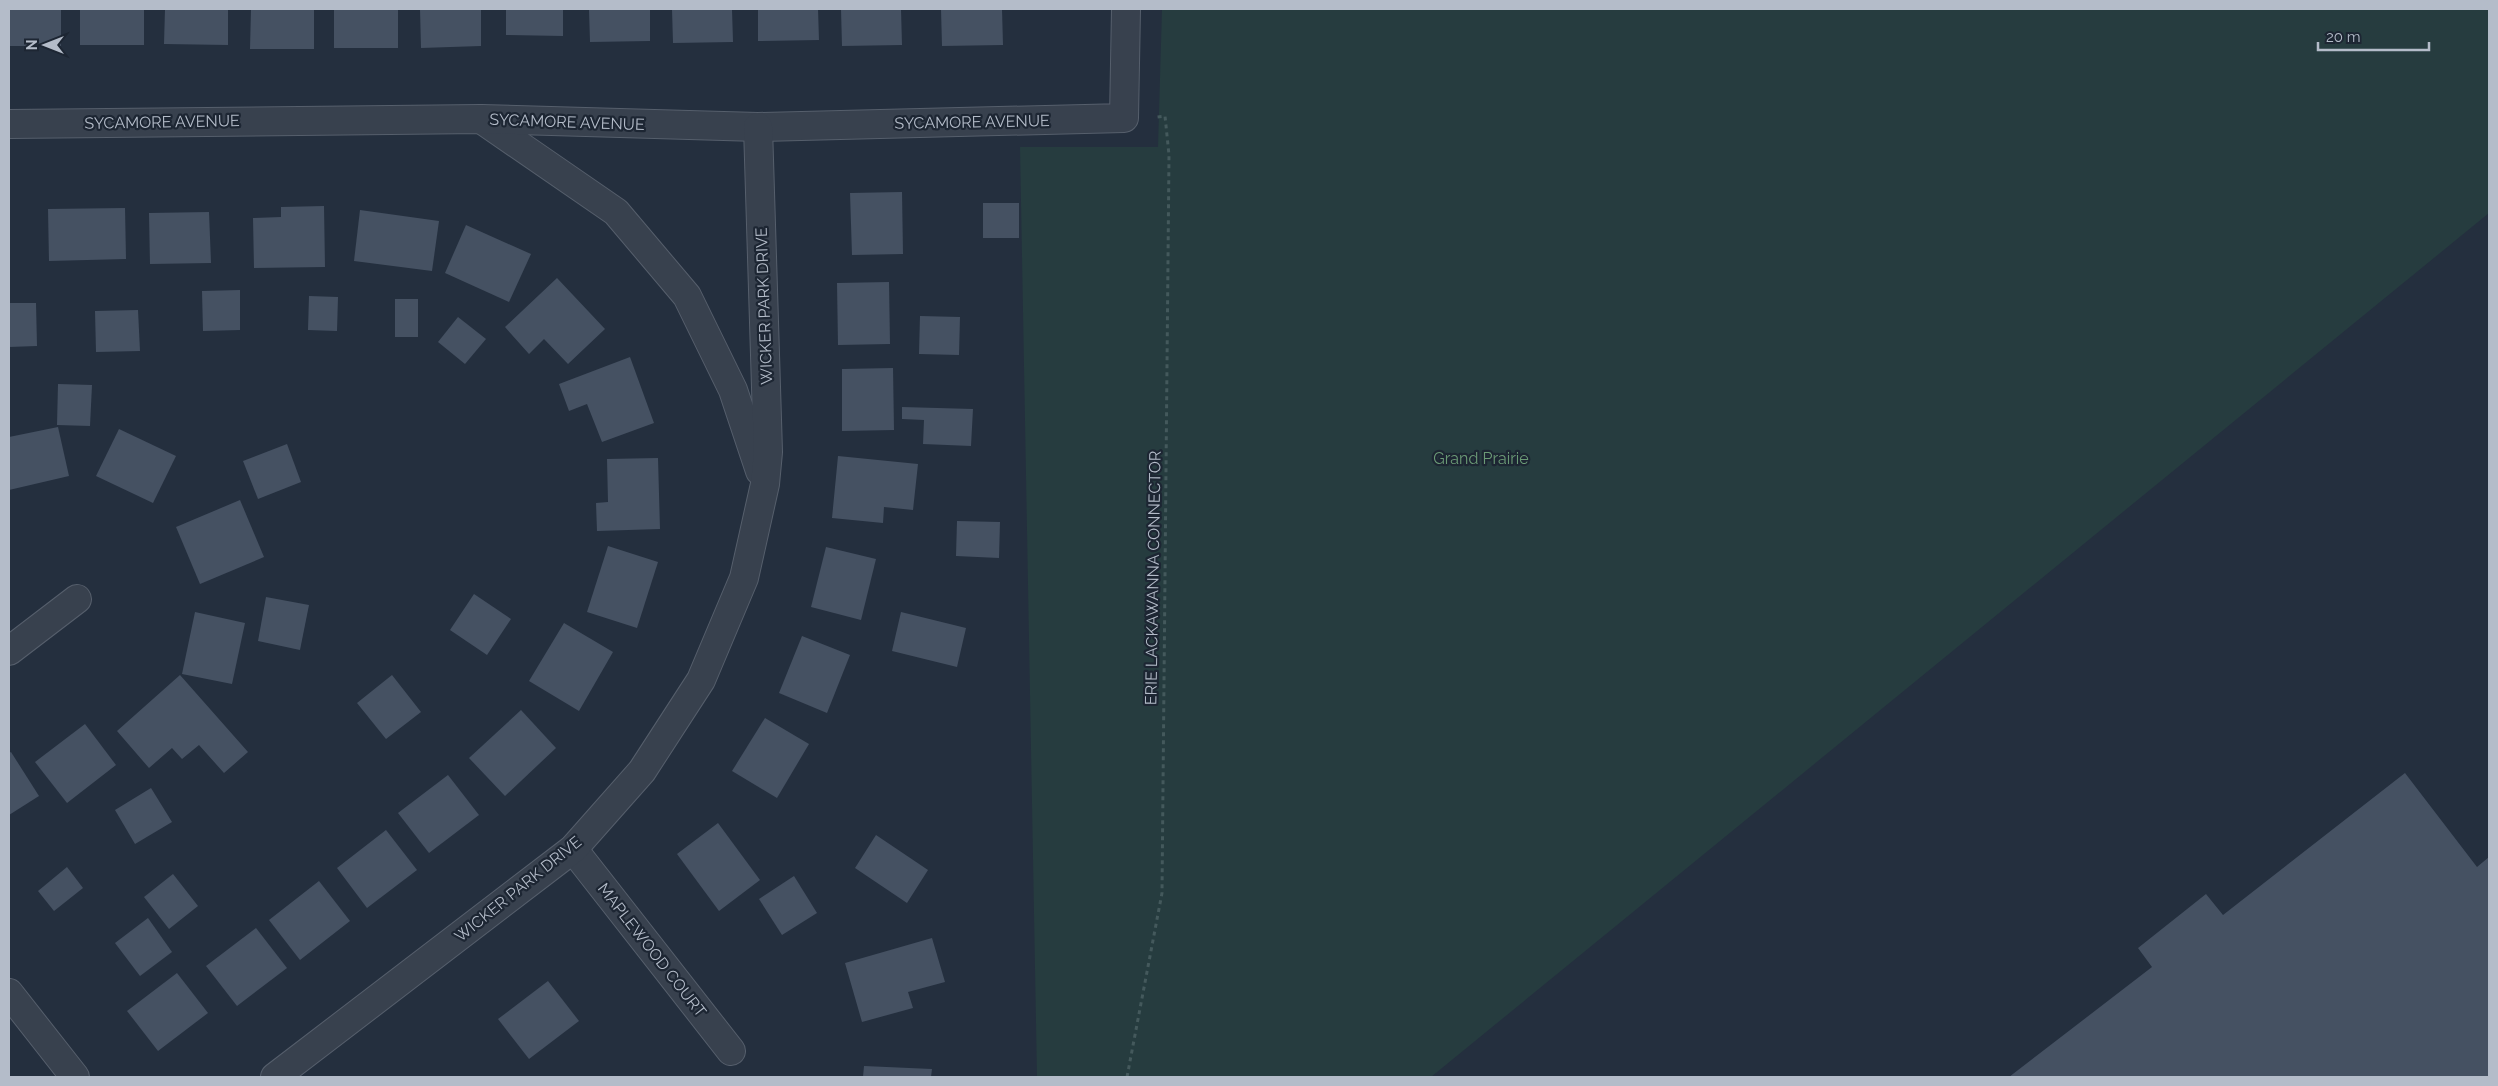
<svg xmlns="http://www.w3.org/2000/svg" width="2498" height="1086" font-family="Raleway,sans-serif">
<rect width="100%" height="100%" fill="#242f3e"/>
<!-- green -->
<path fill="#263c3f" d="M1162,9H2489V213L1431,1077H1037L1020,147H1158Z"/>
<!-- building -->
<g fill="#455162">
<rect x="9" y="9" width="52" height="37"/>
<rect x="80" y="9" width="64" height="36"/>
<path d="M165,9H228V45L164,44Z"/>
<path d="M251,9H314V49H250Z"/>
<rect x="334" y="9" width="64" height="39"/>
<path d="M420,9H481V46L421,48Z"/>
<path d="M506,9H563V36L506,35Z"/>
<path d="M589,9H650V41L590,42Z"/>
<path d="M672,9H732L733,42L673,43Z"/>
<path d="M758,9H818L819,40L758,41Z"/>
<path d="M841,9H901L902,45L842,46Z"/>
<path d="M941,9H1002L1003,45L942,46Z"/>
<path d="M902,192L903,254L852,255L850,193Z"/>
<rect x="983" y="203" width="36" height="35"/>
<path d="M324,206L325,267L254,268L253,218L281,217V207Z"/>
<path d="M125,208L126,259L49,261L48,209Z"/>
<path d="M360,210L439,221L432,271L354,261Z"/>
<path d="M209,212L211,263L150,264L149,213Z"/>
<path d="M466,225L531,254L509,302L445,273Z"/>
<path d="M557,278L605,329L568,364L544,339L529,354L505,327Z"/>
<path d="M889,282L890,344L838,345L837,283Z"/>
<path d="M240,290V330L203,331L202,291Z"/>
<path d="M309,296L338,297L337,331L308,330Z"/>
<rect x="395" y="299" width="23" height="38"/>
<path d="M9,303H36L37,346L9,347Z"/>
<path d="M138,310L140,351L96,352L95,311Z"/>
<path d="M920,316L960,317L959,355L919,354Z"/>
<path d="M458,317L486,339L465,364L438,342Z"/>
<path d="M630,357L654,423L602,442L587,404L569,411L559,384Z"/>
<path d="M893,368L894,430L842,431V369Z"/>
<path d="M58,384L92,385L90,426L57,425Z"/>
<path d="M902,407L973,409L971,446L923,444L924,420L902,419Z"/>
<path d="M58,427L69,476L9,490V437Z"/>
<path d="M119,429L176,456L153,503L96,476Z"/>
<path d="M287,444L301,482L258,499L243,461Z"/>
<path d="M838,456L918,464L913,510L884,507L883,523L832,518Z"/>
<path d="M658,458L660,529L597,531L596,503L608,502L607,459Z"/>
<path d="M240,500L264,557L200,584L176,527Z"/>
<path d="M957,521L1000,522L999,558L956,556Z"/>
<path d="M608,546L658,562L637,628L587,612Z"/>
<path d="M826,547L876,559L861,620L811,607Z"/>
<path d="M474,594L511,619L487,655L450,630Z"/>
<path d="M266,597L309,605L300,650L258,641Z"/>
<path d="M195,612L245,623L232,684L182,674Z"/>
<path d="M901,612L966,628L957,667L892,651Z"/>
<path d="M564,623L613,652L579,711L529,681Z"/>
<path d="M802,636L850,655L827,713L779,693Z"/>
<path d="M180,675L248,752L224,773L199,745L182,759L172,748L149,768L117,731Z"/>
<path d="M392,675L421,712L386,739L357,703Z"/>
<path d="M521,710L556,748L505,796L469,758Z"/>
<path d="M765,718L809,744L777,798L732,771Z"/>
<path d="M85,724L116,765L67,803L35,762Z"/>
<path d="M11,752L39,796L9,815V753Z"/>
<path d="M2405,773L2477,867L2489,857V1077H2009L2152,967L2138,948L2206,894L2223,915Z"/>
<path d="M448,775L479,815L429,853L398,813Z"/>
<path d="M151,788L172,822L135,844L115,810Z"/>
<path d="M718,823L760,880L719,911L677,854Z"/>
<path d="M386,830L417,870L367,908L337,868Z"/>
<path d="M876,835L928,870L907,903L855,868Z"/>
<path d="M67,867L83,888L54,911L38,891Z"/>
<path d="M173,874L198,906L169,929L144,897Z"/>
<path d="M794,876L817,913L782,935L759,899Z"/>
<path d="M319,881L350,921L300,960L269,920Z"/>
<path d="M148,918L172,952L140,976L115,943Z"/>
<path d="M256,928L287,968L237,1006L206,966Z"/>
<path d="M932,938L945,982L908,992L913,1008L862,1022L845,963Z"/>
<path d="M177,973L208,1013L158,1051L127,1011Z"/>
<path d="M548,981L579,1021L529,1059L498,1019Z"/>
<path d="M864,1066L932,1069L931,1077H863Z"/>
</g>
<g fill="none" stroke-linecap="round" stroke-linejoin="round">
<defs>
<g id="minor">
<path d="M481,119L616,212L687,296L733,390L760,471"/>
<path d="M9,124L481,119L758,127L1124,118L1126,9"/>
<path d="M9,651L77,599"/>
<path d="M573,849L731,1051"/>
<path d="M9,993L75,1077"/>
<path d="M275,1077L573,849L642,771L701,680L744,578L765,484L768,452L758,127"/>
</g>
</defs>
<!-- minor casing -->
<use href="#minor" stroke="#565f6c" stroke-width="30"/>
<!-- path -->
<path stroke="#44595c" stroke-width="3" stroke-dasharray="4 4" stroke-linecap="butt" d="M1127,1077L1162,893L1169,155L1165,116L1157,117"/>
<!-- minor -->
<use href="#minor" stroke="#38414e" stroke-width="28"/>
</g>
<g text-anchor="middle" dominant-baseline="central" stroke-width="4.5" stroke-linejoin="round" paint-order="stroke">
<!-- street labels -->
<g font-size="16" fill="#b4bcc9" stroke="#1d2633">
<text transform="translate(162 122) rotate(-1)">SYCAMORE AVENUE</text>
<text transform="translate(567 122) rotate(2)">SYCAMORE AVENUE</text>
<text transform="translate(972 122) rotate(-1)">SYCAMORE AVENUE</text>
<text transform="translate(764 306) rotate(-92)">WICKER PARK DRIVE</text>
<text transform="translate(1153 578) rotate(-89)">ERIE LACKAWANNA CONNECTOR</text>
<text transform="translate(518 889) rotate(-39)">WICKER PARK DRIVE</text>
<text transform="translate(652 950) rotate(52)">MAPLEWOOD COURT</text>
</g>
<!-- park labels -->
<g font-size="16" fill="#6b9a76" stroke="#1d2633">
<text x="1481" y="458">Grand Prairie</text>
</g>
</g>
<!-- border -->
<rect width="2498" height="1086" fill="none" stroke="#b4bcc9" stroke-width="20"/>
<!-- north arrow -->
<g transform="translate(45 45) rotate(270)" stroke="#1d2633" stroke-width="4" paint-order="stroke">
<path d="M0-4L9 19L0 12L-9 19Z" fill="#b4bcc9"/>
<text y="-8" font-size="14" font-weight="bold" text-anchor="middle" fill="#b4bcc9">N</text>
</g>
<!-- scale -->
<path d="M2318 42v8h111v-8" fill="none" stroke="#b4bcc9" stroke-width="2.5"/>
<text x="2326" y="42" font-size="15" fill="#b4bcc9" stroke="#1d2633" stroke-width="4" paint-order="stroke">20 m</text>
</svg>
